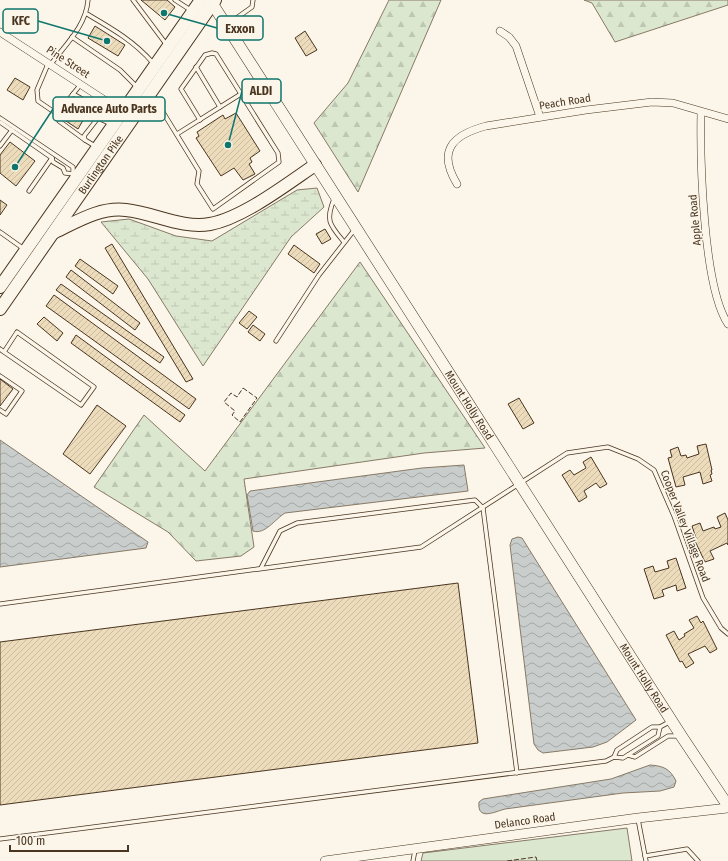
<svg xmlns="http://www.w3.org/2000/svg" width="728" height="861" font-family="'Fira Sans Condensed',sans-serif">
<defs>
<pattern id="forest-firs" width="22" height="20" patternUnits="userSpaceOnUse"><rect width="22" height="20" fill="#dce7d0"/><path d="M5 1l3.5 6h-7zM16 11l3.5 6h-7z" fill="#bec7b2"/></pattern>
<pattern id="wetland-marsh" width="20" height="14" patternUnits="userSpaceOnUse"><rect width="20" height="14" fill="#dce7d0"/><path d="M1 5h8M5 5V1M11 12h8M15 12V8" fill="none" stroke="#bec7b2"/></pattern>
<pattern id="water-waves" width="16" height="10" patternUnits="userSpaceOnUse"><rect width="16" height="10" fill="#c9cecd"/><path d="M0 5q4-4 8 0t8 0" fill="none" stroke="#a5a8a6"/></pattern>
<pattern id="building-hatch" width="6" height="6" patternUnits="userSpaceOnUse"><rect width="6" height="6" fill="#ecdcbc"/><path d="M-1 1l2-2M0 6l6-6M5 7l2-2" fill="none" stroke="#ccbda1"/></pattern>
</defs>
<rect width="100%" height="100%" fill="#fbf6e9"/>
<!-- green -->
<path fill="#dce7d0" stroke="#887966" d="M627,828L632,861H421L423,853Z"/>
<!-- forest -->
<g fill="url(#forest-firs)" stroke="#887966">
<path d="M389,0H441L358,192L314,123L348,83Z"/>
<path d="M584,0H728V5L615,42L592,3Z"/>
<path d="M360,262L485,448L424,453L244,479L254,547L241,556L196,561L168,532L94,487L144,415L205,471Z"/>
</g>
<!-- wetland -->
<path fill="url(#wetland-marsh)" stroke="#887966" d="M317,188L324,207L291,237L203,366L148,279L101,222L129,219L176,236L212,241L297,190Z"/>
<!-- water -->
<g fill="url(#water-waves)" stroke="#887966">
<path d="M0,440L148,542L146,548L0,567Z"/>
<path d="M464,465L468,491L285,513C275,519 265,535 253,531L247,495L250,491L422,468Z"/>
<path d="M518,537L522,538L636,720L607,742L593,747L543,753L538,750L534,744L510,545L512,539Z"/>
<path d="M650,765C664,766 670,769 676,781L674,787L660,791L623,793L505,809C494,812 477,821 479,802L483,799L611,779Z"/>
</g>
<!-- building -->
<g fill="url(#building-hatch)" stroke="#4a3520">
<path d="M141,0H167L175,7L165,20Z"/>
<path d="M95,26L125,45L118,56L88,38Z"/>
<path d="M305,31L317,50L306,56L295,38Z"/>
<path d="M15,78L30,87L23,100L7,90Z"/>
<path d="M75,101L89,110L78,129L63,119Z"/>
<path d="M236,113L260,151L250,158L252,162L249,164L255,174L243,180L234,168L221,176L196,138L199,136L197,132L223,115L225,119Z"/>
<path d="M10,142L35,161L16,186L0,173V155Z"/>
<path d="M0,200L7,205L0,215Z"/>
<path d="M325,229L331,239L322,244L316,234Z"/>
<path d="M112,244L193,379L186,382L105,248Z"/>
<path d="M294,245L320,264L314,273L288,254Z"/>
<path d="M80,259L118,286L113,294L75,266Z"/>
<path d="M71,270L140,323L135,330L66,277Z"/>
<path d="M61,284L164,357L160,363L56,290Z"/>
<path d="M54,295L196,399L189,409L46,306Z"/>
<path d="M249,311L257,317L247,329L239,323Z"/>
<path d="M44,317L63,333L57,341L37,324Z"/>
<path d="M253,325L265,334L260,341L248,332Z"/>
<path d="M76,335L185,415L180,422L71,343Z"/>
<path d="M0,379L13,389L0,406Z"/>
<path d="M519,398L534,423L523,429L508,404Z"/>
<path d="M97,405L126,426L90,474L63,454Z"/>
<path d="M706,444L712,470H711L712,474L710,475L712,481L703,484L700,472L683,477L685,485L676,487L668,458L672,457L670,450L678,447L681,456L686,455L687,458L699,454L697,446Z"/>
<path d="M591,457L607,484L600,488L596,483L584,491L587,497L579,502L562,475L570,470L574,475L586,468L583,462Z"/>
<path d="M725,513L728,520V545L727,543L710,551L714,559L705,562L694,539L696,538L692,526L700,523L703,531L714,527L715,529L721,527L717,517Z"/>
<path d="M676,558L686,588L677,591L676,585L662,590L664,596L654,599L644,569L653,566L655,572L669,568L667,561Z"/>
<path d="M458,583L478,743L0,805V642Z"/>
<path d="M697,616L701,623L703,621L717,649L710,653L705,646L688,654L694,663L686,668L682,661L680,662L666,635L674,631L679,640L685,636L684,634L694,628L689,620Z"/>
</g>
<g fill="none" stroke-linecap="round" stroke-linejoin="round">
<defs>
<g id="service">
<path d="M133,0L166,44"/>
<path d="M175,0L192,11"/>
<path d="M87,14C111,28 134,41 153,63"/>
<path d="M228,24L252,7L253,0"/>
<path d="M72,37L120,70L137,87"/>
<path d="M48,64L37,90L38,101L57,114"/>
<path d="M51,64C66,44 86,26 88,0"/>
<path d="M196,67L220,107"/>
<path d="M81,84L57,114L59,121L85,140"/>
<path d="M73,94L97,107"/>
<path d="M150,97L158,104L199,171L197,184L213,209L279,162L278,153L216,54L212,53L205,55L181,89L200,120"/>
<path d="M0,118L73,167V172"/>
<path d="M98,118L97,107L103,98"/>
<path d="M0,122L52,158L53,162L63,168L65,173L75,174"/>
<path d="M177,134L260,82"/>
<path d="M0,146L12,130"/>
<path d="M95,146L85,140L84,136L98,118L111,124"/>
<path d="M29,191L52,158"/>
<path d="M334,199C325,221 330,225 344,242"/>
<path d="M0,232L24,249"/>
<path d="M276,341L319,275L355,229"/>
<path d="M0,349L4,352L81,405L94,387L17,332L4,352"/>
<path d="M0,376L22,391L6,414L0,410"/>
<path d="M261,568L280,531L297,523L475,500L483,508L517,773"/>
<path d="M0,604L421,547L567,453L608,447L638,459L654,470L674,516L703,598L721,628L728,634"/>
<path d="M628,755L635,757L668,736H678"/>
<path d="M614,757L617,750L652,727H660L671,721"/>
<path d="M638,819L646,861"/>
<path d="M0,839L606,761L614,757L623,758L658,736L660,727"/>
<path d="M645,856L687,849L698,861"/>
<path d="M413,861L415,850"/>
</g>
<g id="minor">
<path d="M500,31L509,37L516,46L540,117"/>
<path d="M0,32L123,112"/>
<path d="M701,112C700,159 703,287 728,324"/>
<path d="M457,184C437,151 452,135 486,126L586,110L652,102L673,103L728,119"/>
</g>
<path id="tertiary" d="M325,861L638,818L728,808"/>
<g id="primary">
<path id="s1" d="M210,0L682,737L728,806"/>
</g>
<g id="trunk">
<path d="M55,232C78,221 100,207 126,210C154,213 182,229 210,224C243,218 287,184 315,165"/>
<path d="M0,287L201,0"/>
<path id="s2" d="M0,309L215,0"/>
</g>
</defs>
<!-- service casing -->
<use href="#service" stroke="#4a3520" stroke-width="5"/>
<!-- minor casing -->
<use href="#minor" stroke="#4a3520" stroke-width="8"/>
<!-- tertiary casing -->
<use href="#tertiary" stroke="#4a3520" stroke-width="10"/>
<!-- primary casing -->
<use href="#primary" stroke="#4a3520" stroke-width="12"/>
<!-- trunk casing -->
<use href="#trunk" stroke="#4a3520" stroke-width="14"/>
<!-- service -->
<use href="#service" stroke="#fbf6e9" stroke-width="3.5"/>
<!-- minor -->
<use href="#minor" stroke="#fbf6e9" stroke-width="7"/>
<!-- tertiary -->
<use href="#tertiary" stroke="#fbf6e9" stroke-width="9"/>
<!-- primary -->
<use href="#primary" stroke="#fbf6e9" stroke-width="11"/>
<!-- trunk -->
<use href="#trunk" stroke="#fbf6e9" stroke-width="12"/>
<!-- fence -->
<g stroke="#4a3520" stroke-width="1" stroke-dasharray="5 2" stroke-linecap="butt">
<path d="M243,388L257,398L240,422L232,415L235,411L224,402L231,393L237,397Z"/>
<path d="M507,861L536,857L537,861"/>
</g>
</g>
<g text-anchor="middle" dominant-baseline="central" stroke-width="3" stroke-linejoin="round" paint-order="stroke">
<!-- street labels -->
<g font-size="11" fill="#4a3520" stroke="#fbf6e9">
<text transform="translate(68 62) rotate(33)">Pine Street</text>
<text transform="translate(565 102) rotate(-9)">Peach Road</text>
<text stroke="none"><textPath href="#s2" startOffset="176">Burlington Pike</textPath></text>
<text transform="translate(695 220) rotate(-95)">Apple Road</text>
<text stroke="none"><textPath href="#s1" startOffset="481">Mount Holly Road</textPath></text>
<text transform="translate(685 526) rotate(69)">Cooper Valley Village Road</text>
<text stroke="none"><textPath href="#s1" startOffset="805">Mount Holly Road</textPath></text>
<text transform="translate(525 821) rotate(-8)">Delanco Road</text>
</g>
</g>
<!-- callouts -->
<path fill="none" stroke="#0f766e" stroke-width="1.5" d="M107 41L38 21M164 13L217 28M228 145L242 91M15 167L53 109"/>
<g fill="#0f766e" stroke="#fbf6e9" stroke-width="1.5">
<circle cx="107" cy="41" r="4"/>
<circle cx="164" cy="13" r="4"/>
<circle cx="228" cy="145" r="4"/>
<circle cx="15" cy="167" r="4"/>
</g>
<g fill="#fbf6e9" stroke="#0f766e" stroke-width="1.5">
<rect x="3" y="9" width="35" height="24" rx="4"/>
<rect x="217" y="16" width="46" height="24" rx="4"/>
<rect x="242" y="79" width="39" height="24" rx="4"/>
<rect x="53" y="97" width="112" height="24" rx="4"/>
</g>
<g font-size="12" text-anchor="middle" font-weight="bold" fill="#4a3520">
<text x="21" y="25">KFC</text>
<text x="240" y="33">Exxon</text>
<text x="261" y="95">ALDI</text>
<text x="109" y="113">Advance Auto Parts</text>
</g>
<!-- scale -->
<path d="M10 845v6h118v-6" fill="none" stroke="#4a3520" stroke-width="2"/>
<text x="16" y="845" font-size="12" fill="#4a3520" stroke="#fbf6e9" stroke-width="3" paint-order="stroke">100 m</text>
</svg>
